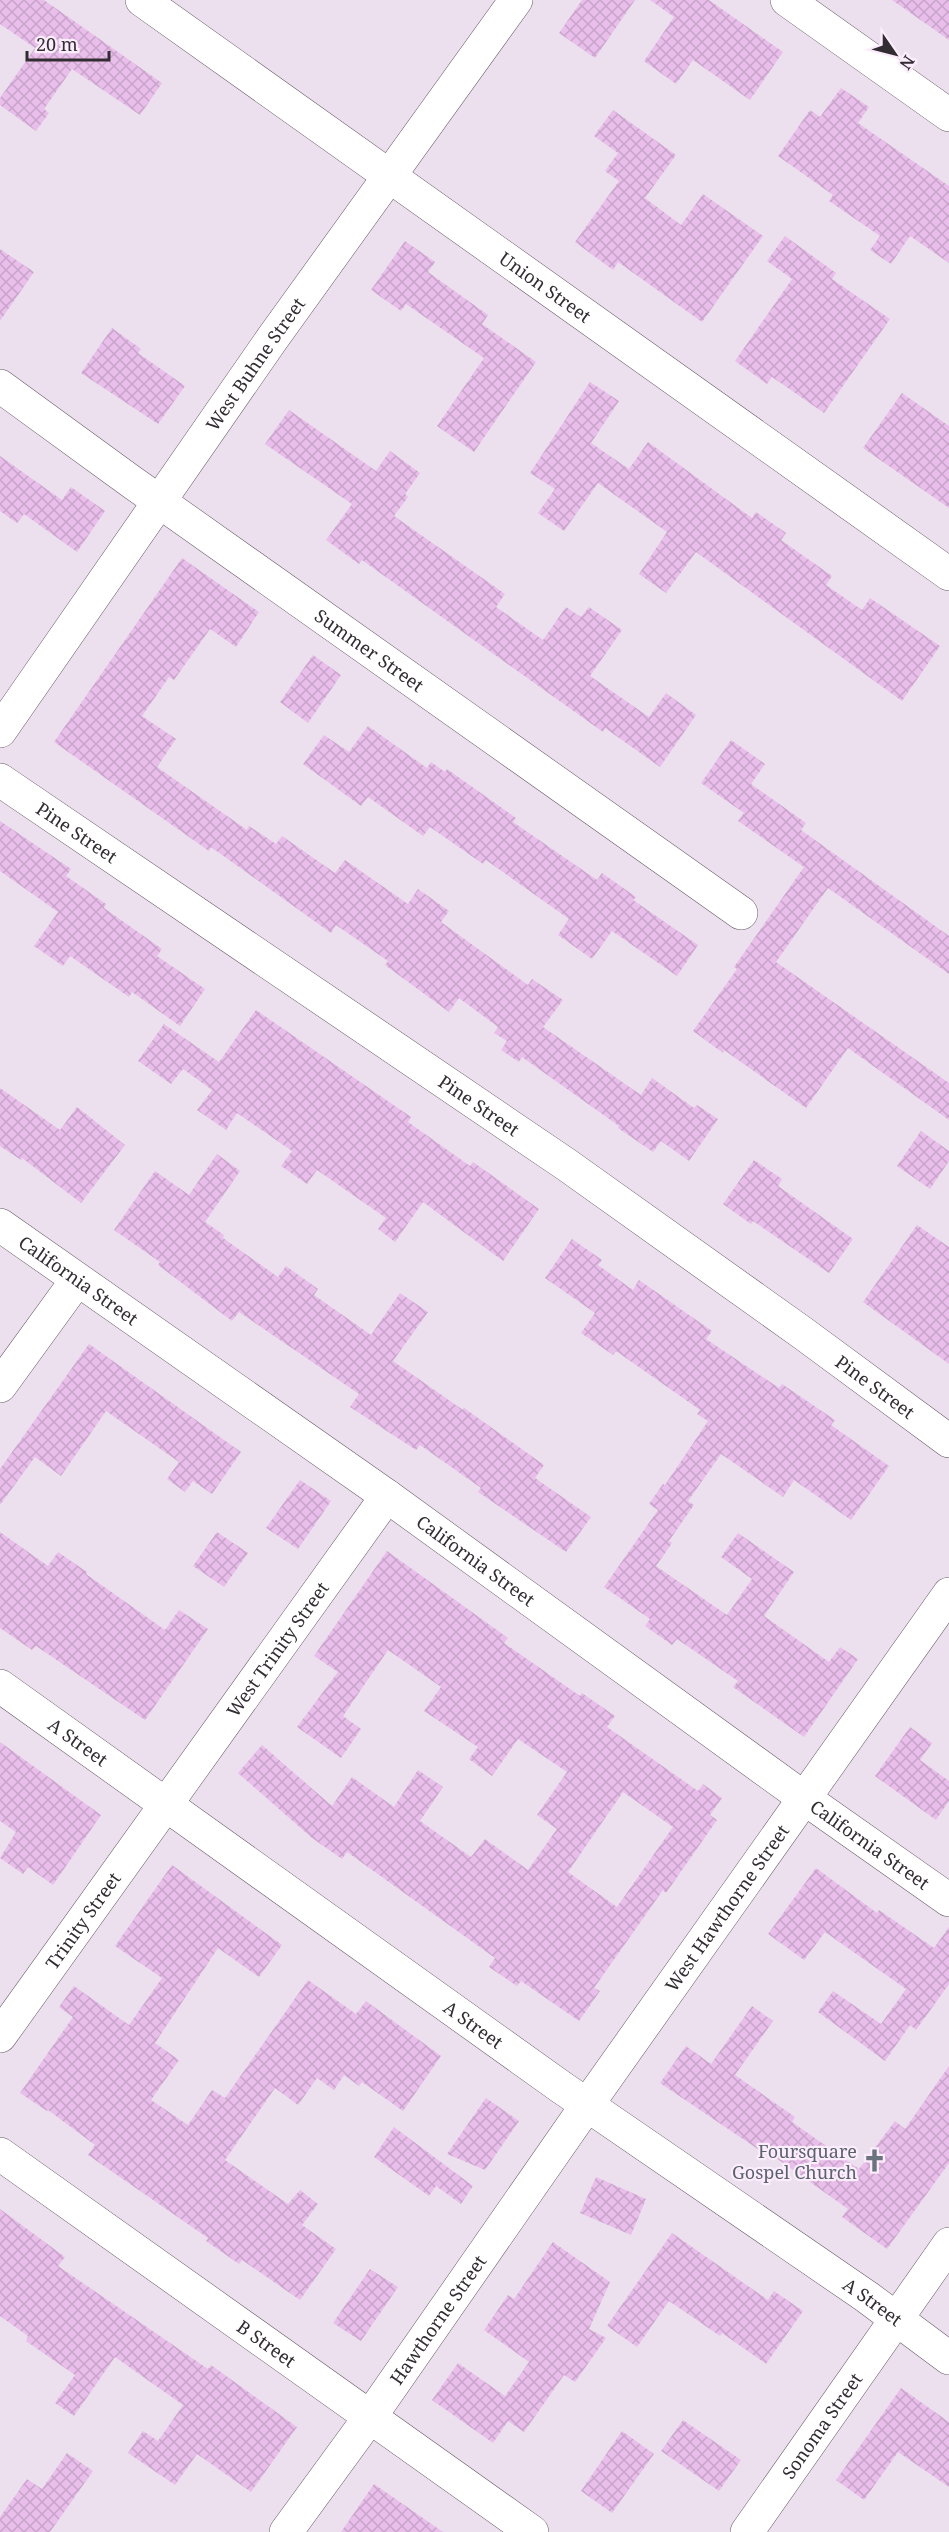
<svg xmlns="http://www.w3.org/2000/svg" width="949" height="2532" font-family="'Noto Serif',serif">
<defs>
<pattern id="building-cross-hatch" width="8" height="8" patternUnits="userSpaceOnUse" patternTransform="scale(1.5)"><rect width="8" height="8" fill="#e9beeb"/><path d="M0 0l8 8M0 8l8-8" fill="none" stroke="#c8a4ca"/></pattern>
</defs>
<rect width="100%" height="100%" fill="#ede0ee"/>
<!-- building -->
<g fill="url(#building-cross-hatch)" fill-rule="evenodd">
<path d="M0,0H44L162,83L140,115L72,69L44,109L49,113L36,131L0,105V98L35,48L0,24Z"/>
<path d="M582,0H635L595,58L559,33Z"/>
<path d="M650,0H709L783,52L750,100L693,60L676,84L644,61L674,17Z"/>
<path d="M892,0H949V40Z"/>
<path d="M841,88L869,107L858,123L949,186V263L910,236L891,264L870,250L880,236L829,201L833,195L778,156L810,110L820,117Z"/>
<path d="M613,110L676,155L645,198L681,225L703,194L763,236L702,322L618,262L613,270L575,242L619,181L605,171L618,153L594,136Z"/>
<path d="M785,236L836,273L832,279L890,319L824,413L772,377L767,384L735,361L792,279L767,261Z"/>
<path d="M405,241L435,262L428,272L488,315L482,324L536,362L474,452L437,426L484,358L406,304L401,311L371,290Z"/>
<path d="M0,249L34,272L0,321Z"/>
<path d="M112,328L141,349L138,353L185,386L158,424L81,373Z"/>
<path d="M590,382L619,401L591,443L629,469L648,442L752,518L756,512L786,533L781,540L832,576L826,585L862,610L870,598L940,646L902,701L696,552L666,593L639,574L667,532L598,483L564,531L538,513L555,489L530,473Z"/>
<path d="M902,393L949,426V508L863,448Z"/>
<path d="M289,410L376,471L390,451L420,473L405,494L408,497L394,516L505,594L496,607L543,640L566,607L581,617L589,607L622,630L590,676L649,717L666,693L696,715L660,767L605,728L603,732L362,560L359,564L326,540L352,504L265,444Z"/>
<path d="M0,456L62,500L71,487L105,511L77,552L24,514L17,523L0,511Z"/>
<path d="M182,558L259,612L236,647L210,629L174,680L169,677L142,716L176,739L157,767L247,830L249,826L276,844L282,836L335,873L345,860L408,904L418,889L449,911L441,922L528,985L532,979L563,1000L543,1027L641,1095L652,1078L694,1108L697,1105L718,1119L689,1161L661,1141L653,1152L618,1128L619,1126L522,1057L519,1062L501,1050L507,1041L494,1033L498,1027L459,998L449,1012L385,965L388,961L336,925L331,933L211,847L209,851L54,742Z"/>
<path d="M313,655L341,675L308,723L280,702Z"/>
<path d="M368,726L427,768L431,762L445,772L447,769L516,818L513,822L597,880L602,873L636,897L633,900L698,945L677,976L612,931L592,959L558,935L569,919L486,860L483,864L430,827L423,836L368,797L361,806L303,764L324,735L349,752Z"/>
<path d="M731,740L765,764L751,784L806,823L801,830L949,936V974L828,888L776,962L949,1083V1120L848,1048L806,1108L724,1050L723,1053L693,1031L737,969L734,967L804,867L738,821L744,813L701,783Z"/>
<path d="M0,821L71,869L66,876L106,904L104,908L162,949L157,956L205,989L180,1026L132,992L129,997L70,956L63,966L34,946L58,912L0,871Z"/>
<path d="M256,1010L411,1117L408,1122L470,1166L473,1162L539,1209L503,1261L423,1202L395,1242L378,1229L386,1218L317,1170L307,1184L281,1166L292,1151L237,1113L226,1130L197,1110L212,1090L183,1069L171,1084L138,1061L164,1024L219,1062Z"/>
<path d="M0,1088L60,1130L77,1107L125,1145L81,1203L22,1158L21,1160L0,1146Z"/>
<path d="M921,1131L949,1151V1161L930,1189L897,1166Z"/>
<path d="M217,1154L240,1171L205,1222L224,1235L223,1238L278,1277L286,1266L318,1289L314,1295L371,1335L400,1293L428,1312L393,1361L463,1410L464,1408L544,1465L535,1478L591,1517L566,1552L478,1492L481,1488L420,1445L416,1450L350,1407L359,1394L239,1312L232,1321L158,1265L160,1262L114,1230L155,1171L189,1195Z"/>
<path d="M754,1160L782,1179L778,1186L853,1239L829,1273L753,1221L751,1224L723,1204Z"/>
<path d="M917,1225L949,1247V1364L863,1302Z"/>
<path d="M572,1239L602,1260L598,1265L633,1290L639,1280L712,1331L706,1339L779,1388L782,1384L835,1420L831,1425L889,1466L851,1520L794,1480L783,1497L721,1454L688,1501L694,1505L669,1541L672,1543L656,1566L727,1615L752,1579L721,1557L738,1533L794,1572L764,1616L829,1662L840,1647L858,1659L804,1737L733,1687L738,1681L677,1639L672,1645L645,1626L650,1619L604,1587L658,1510L649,1504L663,1484L665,1485L708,1421L697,1414L700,1410L616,1351L613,1355L581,1333L595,1313L545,1278Z"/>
<path d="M89,1344L241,1452L212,1494L193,1481L185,1492L167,1479L179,1462L106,1411L61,1476L35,1457L0,1505V1469Z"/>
<path d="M300,1480L331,1501L298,1549L266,1528Z"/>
<path d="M0,1532L48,1566L58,1552L87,1572L86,1574L165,1630L179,1610L208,1629L145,1720L36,1646L32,1650L0,1628Z"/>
<path d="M217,1532L248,1553L224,1587L193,1566Z"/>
<path d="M387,1551L508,1638L504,1643L580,1696L582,1693L615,1716L607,1727L698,1791L703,1784L722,1798L710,1815L717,1820L666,1893L663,1890L594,1988L600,1991L579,2021L521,1981L517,1986L489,1967L495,1958L347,1852L342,1859L312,1838L238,1773L262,1745L332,1806L352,1777L394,1807L418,1770L443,1787L420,1821L471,1857L485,1839L528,1870L557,1829L537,1815L567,1772L518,1739L492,1776L469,1759L478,1747L424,1711L441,1687L388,1650L343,1716L361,1729L341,1758L297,1727L338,1672L314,1656ZM623,1792L673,1827L617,1907L568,1872Z"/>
<path d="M910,1727L932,1743L920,1760L949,1781V1801L936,1820L875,1776Z"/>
<path d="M0,1742L101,1815L53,1885L28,1867L23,1874L0,1858L16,1832L0,1821Z"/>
<path d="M172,1865L282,1945L259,1977L218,1948L155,2043L179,2060L151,2100L188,2125L212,2090L225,2098L308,1980L356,2014L366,2001L441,2056L403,2111L362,2082L359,2086L344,2075L334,2090L317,2078L298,2105L275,2088L225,2160L288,2204L300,2190L318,2204L302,2225L336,2249L300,2300L242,2260L239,2264L206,2241L208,2238L88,2155L95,2145L48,2110L47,2111L20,2093L73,2017L59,2007L74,1986L129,2025L162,1978L115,1946Z"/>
<path d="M816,1868L877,1913L879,1910L934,1948L949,1927V1984L916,2030L910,2025L885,2061L818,2012L833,1991L881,2024L906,1989L825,1932L804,1960L768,1934Z"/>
<path d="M752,2006L773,2021L735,2075L795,2117L792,2122L859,2169L895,2121L905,2129L949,2066V2163L887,2249L842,2217L848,2209L769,2153L768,2156L660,2083L686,2046L711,2064Z"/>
<path d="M486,2098L519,2121L485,2170L447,2154Z"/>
<path d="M394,2127L473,2186L461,2204L436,2186L429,2196L374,2157Z"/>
<path d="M596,2177L646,2199L631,2235L580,2213Z"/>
<path d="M0,2209L65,2257L58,2266L208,2369L211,2365L297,2427L251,2492L197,2454L175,2485L128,2453L143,2431L158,2441L183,2405L115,2357L74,2416L55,2403L75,2375L26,2341L28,2336L0,2316Z"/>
<path d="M672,2233L768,2300L774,2291L803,2311L766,2364L722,2333L720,2336L669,2301L637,2347L607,2326Z"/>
<path d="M553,2242L610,2282L589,2329L606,2338L575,2382L564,2375L524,2432L508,2421L493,2443L432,2400L458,2363L505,2396L529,2362L484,2330L508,2295L514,2299Z"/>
<path d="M370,2269L398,2287L361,2341L333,2323Z"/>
<path d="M901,2388L949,2422V2487L898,2452L864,2500L836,2480Z"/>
<path d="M683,2420L741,2460L719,2491L661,2451Z"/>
<path d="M622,2431L654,2454L612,2513L581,2491Z"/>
<path d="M67,2453L93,2471L50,2532H0V2517L27,2479L42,2489Z"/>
<path d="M374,2484L443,2532H341Z"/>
</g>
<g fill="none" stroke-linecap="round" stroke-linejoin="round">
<defs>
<g id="street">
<path id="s1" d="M142,0L949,574"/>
<path d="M787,0L949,115"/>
<path id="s2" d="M0,386L129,480L741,913"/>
<path id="s3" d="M0,780L567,1165L804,1334L949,1441"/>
<path d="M0,1386L77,1280"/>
<path id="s4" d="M0,1686L561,2087L867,2297L949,2358"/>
<path id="s5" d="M0,2036L387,1496"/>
<path id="s6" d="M0,2154L532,2532"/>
<path id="s7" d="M286,2532L370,2417L587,2105L949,1594"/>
<path id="s8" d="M747,2532L949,2244"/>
</g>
<g id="secondary">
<path id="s9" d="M0,731L272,339L516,0"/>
<path id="s10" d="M0,1225L387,1496L804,1798L949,1900"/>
</g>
</defs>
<!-- street casing -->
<use href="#street" stroke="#685c68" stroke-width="34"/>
<!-- secondary casing -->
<use href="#secondary" stroke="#685c68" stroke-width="34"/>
<!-- street -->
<use href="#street" stroke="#fff" stroke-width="33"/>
<!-- secondary -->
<use href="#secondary" stroke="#fff" stroke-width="33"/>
</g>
<!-- icons -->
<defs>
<symbol id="church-bare" viewBox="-9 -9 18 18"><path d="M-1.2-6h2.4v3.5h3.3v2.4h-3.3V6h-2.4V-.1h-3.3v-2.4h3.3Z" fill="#6b7280" stroke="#fbedfb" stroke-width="2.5" paint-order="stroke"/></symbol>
</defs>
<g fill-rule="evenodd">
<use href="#church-bare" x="858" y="2144" width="33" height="33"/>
</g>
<g text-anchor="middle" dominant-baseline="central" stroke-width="4.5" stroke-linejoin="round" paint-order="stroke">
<!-- street labels -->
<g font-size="18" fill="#322d32" stroke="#fbedfb">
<text stroke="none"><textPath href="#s1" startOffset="495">Union Street</textPath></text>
<text stroke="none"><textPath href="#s9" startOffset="447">West Buhne Street</textPath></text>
<text stroke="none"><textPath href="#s2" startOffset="454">Summer Street</textPath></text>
<text stroke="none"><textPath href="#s3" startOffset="93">Pine Street</textPath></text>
<text stroke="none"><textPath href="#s3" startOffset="579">Pine Street</textPath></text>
<text stroke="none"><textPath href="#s10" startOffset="96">California Street</textPath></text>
<text stroke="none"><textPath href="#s3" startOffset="1065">Pine Street</textPath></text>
<text stroke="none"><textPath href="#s10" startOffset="582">California Street</textPath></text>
<text stroke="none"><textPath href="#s5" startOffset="476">West Trinity Street</textPath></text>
<text stroke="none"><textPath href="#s4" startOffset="96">A Street</textPath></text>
<text stroke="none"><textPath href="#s10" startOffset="1068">California Street</textPath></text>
<text stroke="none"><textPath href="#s7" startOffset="764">West Hawthorne Street</textPath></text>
<text stroke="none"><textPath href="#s5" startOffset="142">Trinity Street</textPath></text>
<text stroke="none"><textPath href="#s4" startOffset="582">A Street</textPath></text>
<text stroke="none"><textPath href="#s4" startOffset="1068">A Street</textPath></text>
<text stroke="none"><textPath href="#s7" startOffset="261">Hawthorne Street</textPath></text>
<text stroke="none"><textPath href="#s6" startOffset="327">B Street</textPath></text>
<text stroke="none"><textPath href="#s8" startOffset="130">Sonoma Street</textPath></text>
</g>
<!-- worship labels -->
<g font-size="18" fill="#5b616d" stroke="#fbedfb" text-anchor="end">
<text x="857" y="2151">Foursquare<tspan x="857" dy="21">Gospel Church</tspan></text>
</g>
</g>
<!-- north arrow -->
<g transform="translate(895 54) rotate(125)" stroke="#fbedfb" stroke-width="4.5" paint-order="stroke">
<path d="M0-4.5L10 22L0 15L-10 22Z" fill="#322d32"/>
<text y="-9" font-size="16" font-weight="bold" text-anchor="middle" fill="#322d32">N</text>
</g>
<!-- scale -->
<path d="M27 51v9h82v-9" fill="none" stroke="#322d32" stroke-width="3"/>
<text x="36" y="51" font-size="18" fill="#322d32" stroke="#fbedfb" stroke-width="4.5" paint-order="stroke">20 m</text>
</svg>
